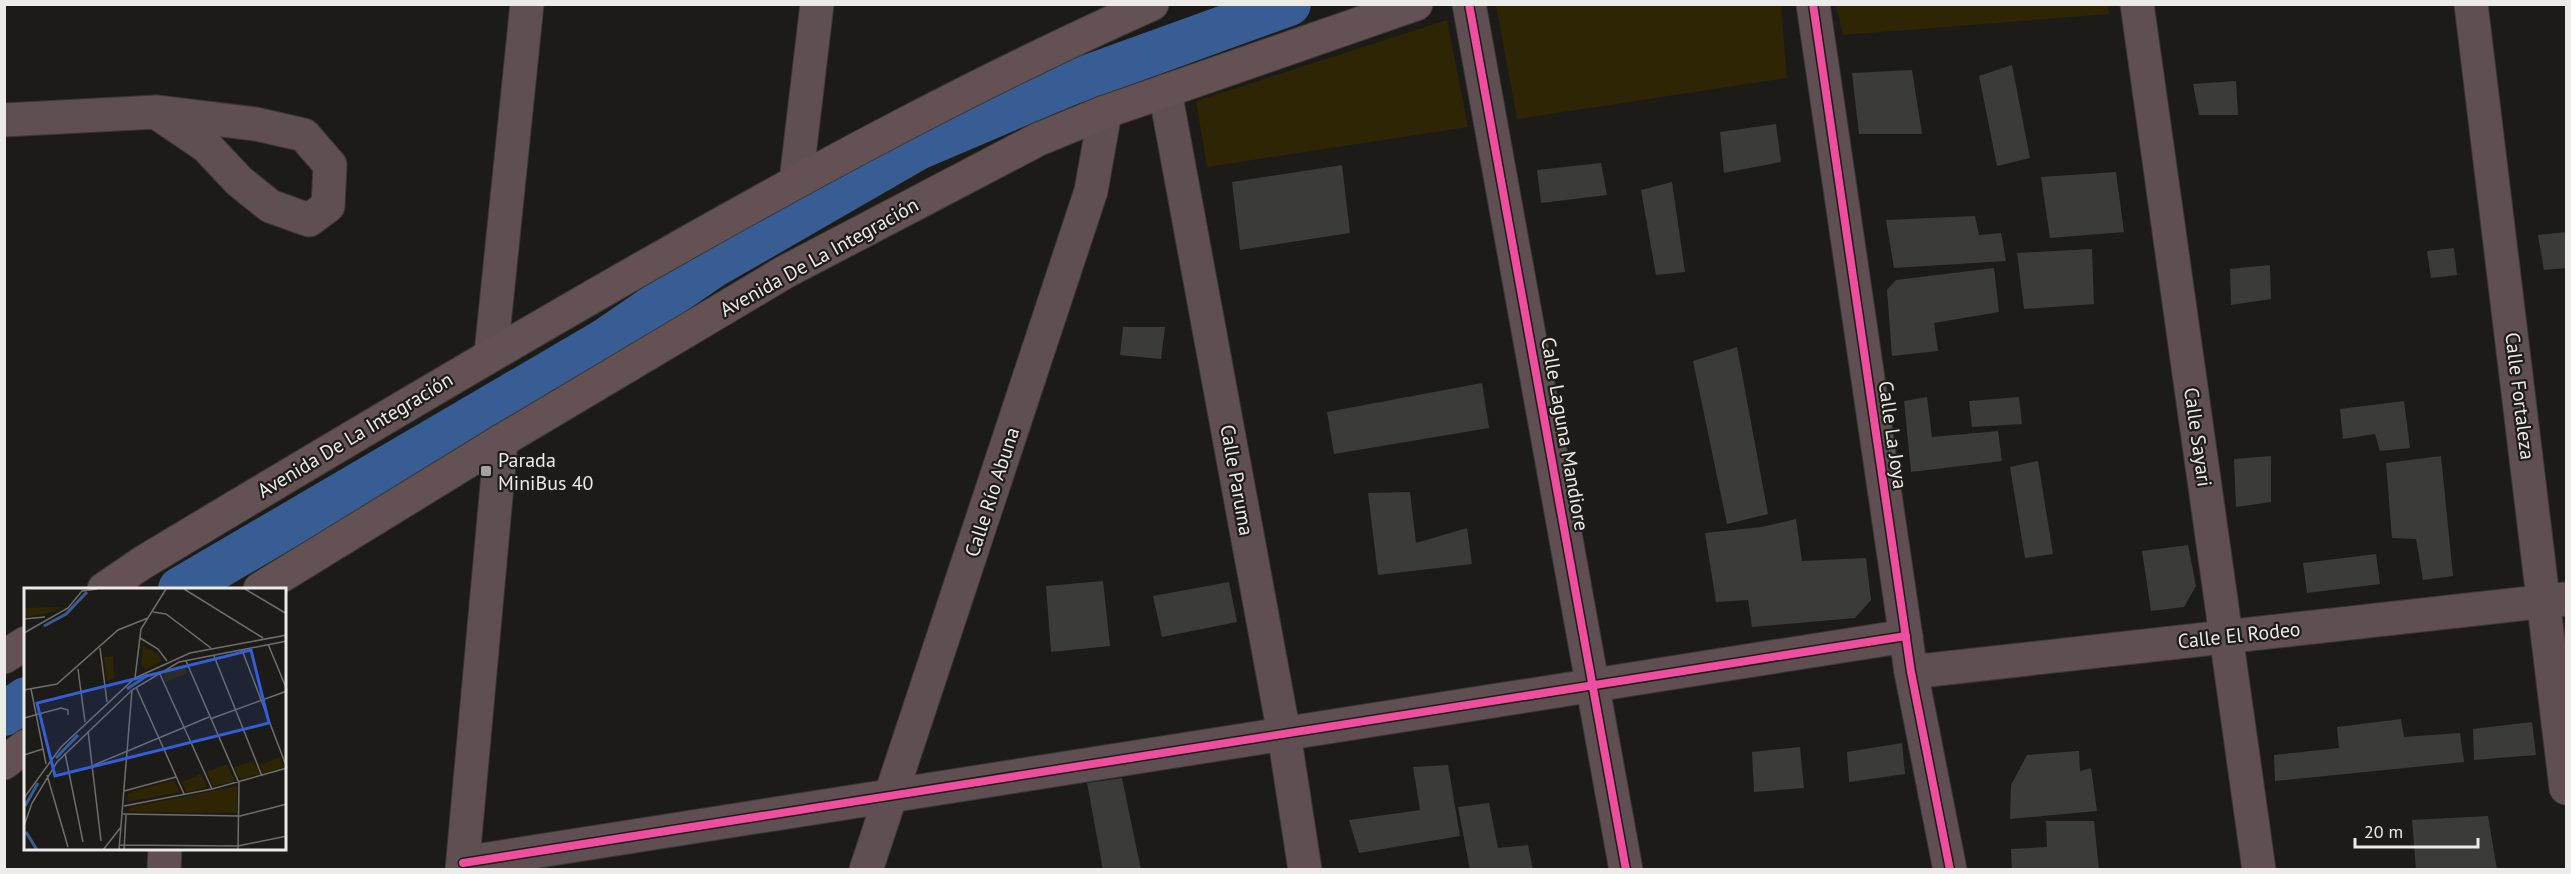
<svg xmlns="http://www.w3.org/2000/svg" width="2571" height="874" font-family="'PT Sans',sans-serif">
<rect width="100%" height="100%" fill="#1d1b18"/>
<!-- green -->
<g fill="#2e2505">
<path d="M2107,4L2109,14L1843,35L1836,5Z"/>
<path d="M1496,5H1781L1787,78L1517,119Z"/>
<path d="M1447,20L1468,127L1207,167L1196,101Z"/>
</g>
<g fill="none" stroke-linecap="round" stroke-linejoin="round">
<!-- canal -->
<g stroke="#385d94" stroke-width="44">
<path d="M180,589L604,341L713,266L918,148L1068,84L1289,4"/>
<path d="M4,714L26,699"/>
</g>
</g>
<!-- building -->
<g fill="#3b3b38">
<path d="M2012,65L2030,158L1997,166L1979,76Z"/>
<path d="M1912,70L1922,134H1859L1852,73Z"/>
<path d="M2236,81L2238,115H2199L2193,84Z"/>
<path d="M1776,124L1781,162L1724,173L1720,132Z"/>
<path d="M1601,163L1607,195L1541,203L1537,170Z"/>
<path d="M1342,165L1350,233L1240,250L1232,182Z"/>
<path d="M2116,172L2124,232L2050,238L2041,177Z"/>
<path d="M1672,182L1685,272L1656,275L1641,190Z"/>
<path d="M1975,216L1979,235L2001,233L2006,261L1894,268L1886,220Z"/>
<path d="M2566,232V268L2544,270L2538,235Z"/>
<path d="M2454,248L2457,275L2431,278L2427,251Z"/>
<path d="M2092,249L2094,304L2024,309L2017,253Z"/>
<path d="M2270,265L2271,299L2231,305L2230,269Z"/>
<path d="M1994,268L1999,312L1934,323L1938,351L1892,356L1887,290L1896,280Z"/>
<path d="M1123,327H1165L1161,359L1120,355Z"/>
<path d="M1737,347L1768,514L1727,524L1693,361Z"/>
<path d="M1482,383L1489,428L1334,454L1327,412Z"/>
<path d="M1927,397L1932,437L1998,431L2002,461L1911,472L1904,401Z"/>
<path d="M2019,397L2022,424L1972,427L1969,401Z"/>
<path d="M2404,401L2410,448L2380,451L2375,434L2343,439L2340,409Z"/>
<path d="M2271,456V502L2236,507L2234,459Z"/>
<path d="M2441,456L2453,576L2423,580L2416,539L2392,538L2386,463Z"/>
<path d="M2038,461L2053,554L2025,558L2010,467Z"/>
<path d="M1410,492L1416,543L1467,528L1472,564L1378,575L1368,493Z"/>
<path d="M1796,519L1802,561L1866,558L1871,600L1855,618L1752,627L1748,600L1716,602L1705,533L1762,527Z"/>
<path d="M2188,545L2196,586L2184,607L2151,611L2142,551Z"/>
<path d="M2376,554L2380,584L2307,593L2303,563Z"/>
<path d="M1103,581L1110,646L1051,652L1046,586Z"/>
<path d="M1229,582L1237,622L1162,637L1153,596Z"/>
<path d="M2401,719L2404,737L2460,733L2464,762L2275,781L2274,755L2339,748L2337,727Z"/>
<path d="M2532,722L2536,755L2474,760L2473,729Z"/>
<path d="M1902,743L1905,774L1849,782L1847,752Z"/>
<path d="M1800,747L1804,788L1754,792L1752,752Z"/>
<path d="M2079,751L2080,771L2091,768L2097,811L2010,819L2011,785L2027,755Z"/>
<path d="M1448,765L1460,836L1359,853L1349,820L1420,810L1413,767Z"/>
<path d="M1122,778L1141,870H1103L1087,783Z"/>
<path d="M1489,803L1498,848L1528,845L1533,870H1470L1458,807Z"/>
<path d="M2488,816L2497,870H2416L2412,820Z"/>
<path d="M2046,821H2094L2099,870H2012L2011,849L2047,847Z"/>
</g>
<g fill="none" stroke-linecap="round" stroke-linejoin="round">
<defs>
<g id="street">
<path d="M1469,4L1626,870"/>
<path d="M1813,4L1911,672L1950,870"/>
<path d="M2137,4L2259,870"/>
<path d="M2471,4L2566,788"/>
<path d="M1165,91L1284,734L1305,870"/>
<path d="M4,120L156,112L256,124L304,135L330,165L328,206L309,220L270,206L239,181L206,146L156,112"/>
<path d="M796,181L817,4"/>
<path d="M491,354L527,4"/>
<path d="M1911,672L2565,599"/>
<path d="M463,863L1906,636"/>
<path d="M164,870L165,848"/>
<path d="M462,870L501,441"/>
<path d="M866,870L1091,191L1105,112"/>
</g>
<g id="secondary">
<path d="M104,589L142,563C315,459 487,356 662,257C822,166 984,79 1152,4"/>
<path d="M260,589L501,441L785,272L1039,139L1105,112L1416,4"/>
<path d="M4,657L26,643"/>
<path d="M4,763L26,746"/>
</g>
</defs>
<!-- street casing -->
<use href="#street" stroke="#393836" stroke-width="35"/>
<!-- secondary casing -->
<use href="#secondary" stroke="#393836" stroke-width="35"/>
<!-- street -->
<use href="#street" stroke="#5f4f52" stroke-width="33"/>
<!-- secondary -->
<use href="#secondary" stroke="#635154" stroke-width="33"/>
<defs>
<g id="cycleway">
<path d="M1469,4L1626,870"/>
<path d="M1813,4L1911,672L1950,870"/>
<path d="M463,863L1906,636"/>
</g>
</defs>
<!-- cycleway casing -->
<use href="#cycleway" stroke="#1e1c17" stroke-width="11"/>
<!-- cycleway -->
<use href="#cycleway" stroke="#ef4d9e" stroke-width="8"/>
</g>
<!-- markers -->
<rect fill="#a4a29f" stroke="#1e1c17" stroke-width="2" x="480" y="465" width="12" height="12" rx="3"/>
<g text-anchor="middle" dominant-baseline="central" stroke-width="4.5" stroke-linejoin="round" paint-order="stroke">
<!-- street labels -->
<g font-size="20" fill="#ecebe8" stroke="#1e1c17">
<text transform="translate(819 257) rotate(-29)">Avenida De La Integración</text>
<text transform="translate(2520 396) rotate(83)">Calle Fortaleza</text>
<text transform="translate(1565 434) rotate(80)">Calle Laguna Mandiore</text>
<text transform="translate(355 435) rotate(-31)">Avenida De La Integración</text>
<text transform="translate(1893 435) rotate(82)">Calle La Joya</text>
<text transform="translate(2198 437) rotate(82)">Calle Sayari</text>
<text transform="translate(1237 480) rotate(80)">Calle Paruma</text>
<text transform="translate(992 492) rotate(-72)">Calle Río Abuna</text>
<text transform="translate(2239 635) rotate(-6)">Calle El Rodeo</text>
</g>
<!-- poi labels -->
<g font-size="20" fill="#ecebe8" stroke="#1e1c17" text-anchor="start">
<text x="498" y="460">Parada<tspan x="498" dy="23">MiniBus 40</tspan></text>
</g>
</g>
<!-- overview -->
<g transform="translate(24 588)">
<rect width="262" height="262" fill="#1d1b18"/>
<path d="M39,19L30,24L0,29V20ZM119,58L134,66L138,73L121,82L117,76ZM89,68L90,91L83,92L80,69ZM160,76L163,85L142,94L138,84ZM256,169L260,179L239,185L236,177ZM230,173L236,186L216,191L210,179ZM203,176L211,193L189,198L183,184ZM177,186L183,199L162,204L158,194ZM150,192L156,204L103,214L104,205ZM213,198V225L103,224L108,219Z" fill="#2e2505"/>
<path fill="none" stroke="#385d94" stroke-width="3" d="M20,38L42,26L63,4M103,101L124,87M32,170L54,147M1,218L14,195M2,244L13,262"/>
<path fill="none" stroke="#706e6b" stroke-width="1.5" d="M160,1L239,50M221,1L263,26M129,24L142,26L187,60M0,31L21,29M0,45L44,20L58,3L73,1M116,50L134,61L143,73M244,56L263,102M76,60L83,114M218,62L263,180M190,68L238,188M162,73L215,195L214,262M54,81L61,134M135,84L188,201M111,90L117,41L142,1M112,99L160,206M7,101L22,176M0,102L33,96L94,42L124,30M0,130L37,120L44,122V127M186,131L263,103M64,143L77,253M41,165L59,254M0,167L19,161M70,177L185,129M23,187L44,259M100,203L152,189M0,210L37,159L111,90L166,65L263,47M100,218L188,201L263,180M99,226L216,228L263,216M0,238L8,215L33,174L108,102L155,74L263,53M96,257L214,258L263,248M79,262L97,239M95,262L108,102M100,262L102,227"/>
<path fill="#325eda" fill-opacity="0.15" stroke="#325eda" stroke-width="3" d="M227,62L245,135L31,188L13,115Z"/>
<rect width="262" height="262" fill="none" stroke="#ecebe8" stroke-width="3"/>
</g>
<!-- border -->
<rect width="2571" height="874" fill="none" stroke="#ecebe8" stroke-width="12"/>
<!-- scale -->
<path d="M2355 838v9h123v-9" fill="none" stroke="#ecebe8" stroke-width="3"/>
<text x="2364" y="838" font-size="18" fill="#ecebe8" stroke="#1e1c17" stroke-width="4.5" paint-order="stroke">20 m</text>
</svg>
